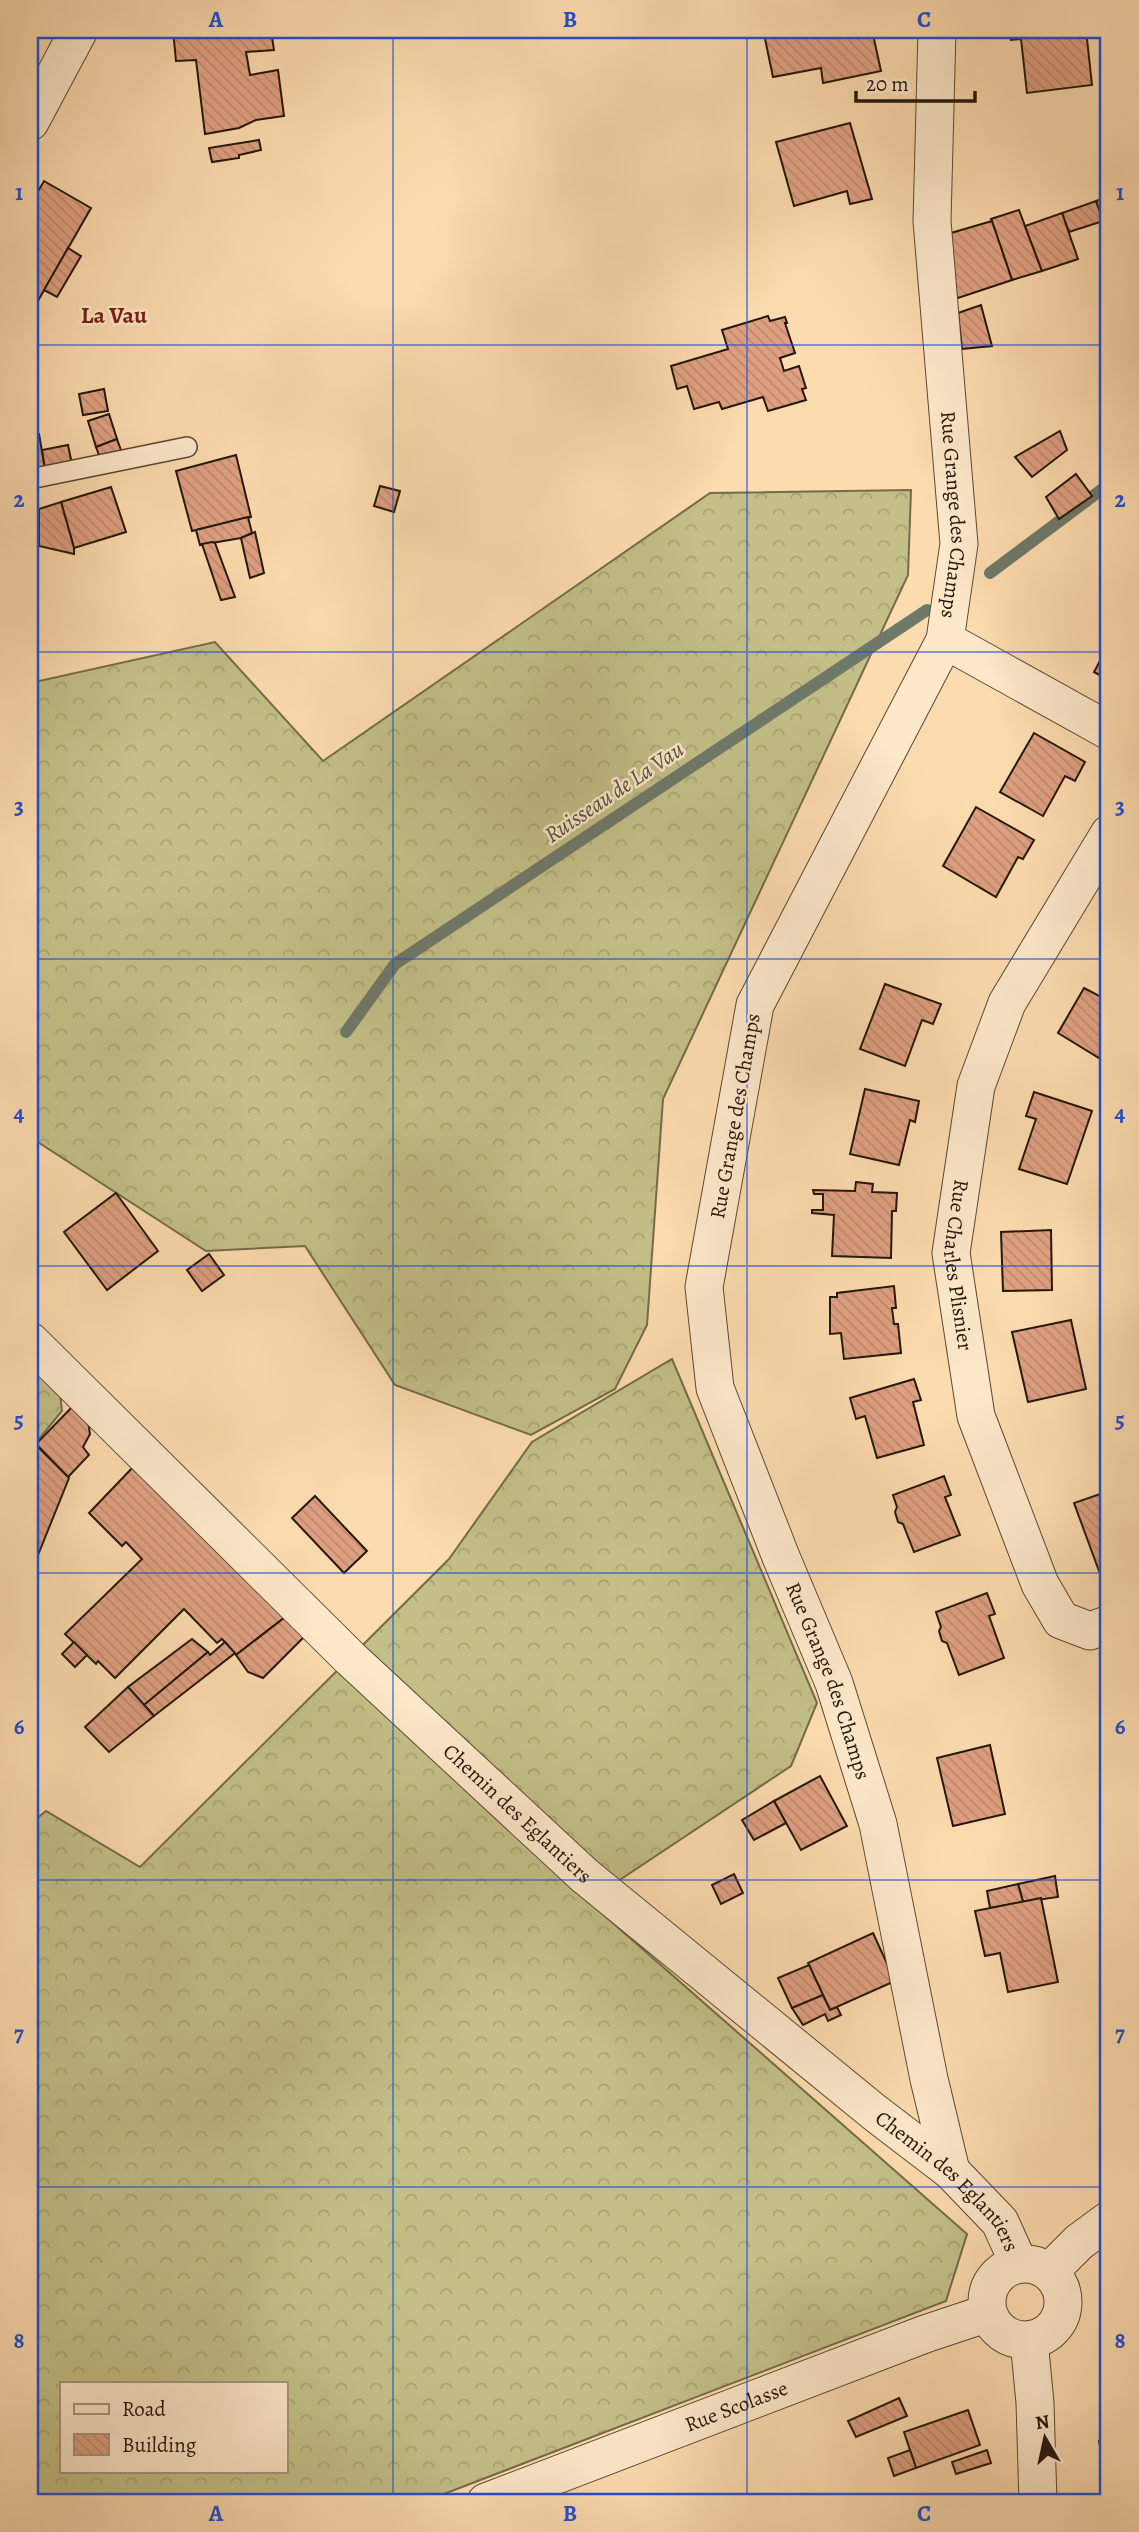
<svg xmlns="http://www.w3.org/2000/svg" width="1139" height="2532" font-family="Alegreya,serif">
<defs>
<pattern id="forest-crowns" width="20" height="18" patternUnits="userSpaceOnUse" patternTransform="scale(1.75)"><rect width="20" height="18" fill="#c3bf87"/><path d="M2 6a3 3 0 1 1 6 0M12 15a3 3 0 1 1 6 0" fill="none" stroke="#a7a373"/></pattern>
<pattern id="building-back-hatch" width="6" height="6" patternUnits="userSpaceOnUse" patternTransform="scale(1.75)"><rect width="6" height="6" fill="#dfa081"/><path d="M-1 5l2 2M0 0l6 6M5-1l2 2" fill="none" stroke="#bf896e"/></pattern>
</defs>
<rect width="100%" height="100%" fill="#fcdbae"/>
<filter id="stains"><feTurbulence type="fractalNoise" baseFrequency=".00286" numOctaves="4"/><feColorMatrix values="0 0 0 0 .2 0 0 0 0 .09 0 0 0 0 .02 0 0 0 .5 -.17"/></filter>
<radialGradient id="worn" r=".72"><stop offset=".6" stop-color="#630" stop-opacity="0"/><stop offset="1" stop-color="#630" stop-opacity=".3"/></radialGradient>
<!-- forest -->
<g fill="url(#forest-crowns)" stroke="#746b4a" stroke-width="2" fill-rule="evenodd">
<path d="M911,490L908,575L663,1099L647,1325L615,1389L531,1435L395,1385L305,1246L206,1251L30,1137V683L215,642L323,761L710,493Z"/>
<path d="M30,1347L58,1377L62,1411L30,1450Z"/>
<path d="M672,1359L817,1703L791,1766L588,1901L967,2234L946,2301L423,2502H30V1824L46,1811L140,1867L449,1559L532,1442ZM61,2383H285V2471H61Z"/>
</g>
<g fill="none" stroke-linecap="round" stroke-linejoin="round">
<!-- stream -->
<g stroke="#6e7969" stroke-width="12">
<path d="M990,573L1109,484"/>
<path d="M346,1032L395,964L927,610"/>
</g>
</g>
<!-- building -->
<g fill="url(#building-back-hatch)" stroke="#24170c" stroke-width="2">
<path d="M173,30H271L274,50L246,52L250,75L278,70L284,116L256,120L239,128L205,134L196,60L176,61Z"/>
<path d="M786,30H872L881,71L823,83L821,68L773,77L764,34Z"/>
<path d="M1010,30H1086L1092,85L1027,93L1021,39L1011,40Z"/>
<path d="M850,123L872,199L850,204L847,191L794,206L776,142Z"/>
<path d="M259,140L261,150L239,155V158L212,162L209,148Z"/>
<path d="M44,181L91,208L35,306L30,303V205Z"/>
<path d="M1109,197V229L1105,231L1096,201Z"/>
<path d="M1096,201L1103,221L1069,232L1062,213Z"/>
<path d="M1019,210L1042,271L1012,280L991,219Z"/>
<path d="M1062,213L1078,259L1042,271L1025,226Z"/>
<path d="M992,221L1012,280L955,299L944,235Z"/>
<path d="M68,248L81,256L57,297L44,290Z"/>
<path d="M981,305L992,346L962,349L958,313Z"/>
<path d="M768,316L770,321L785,317L787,323H785L795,353L780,358L784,371L799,366L806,388L802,389L806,400L768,411L763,397L722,409L719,402L694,409L687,386L677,389L671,366L728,349L722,330Z"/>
<path d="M104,389L108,411L83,415L79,394Z"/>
<path d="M109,414L117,439L96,447L88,421Z"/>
<path d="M1060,431L1067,450L1032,477L1015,457Z"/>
<path d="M39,434L46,475L30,479V435Z"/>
<path d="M117,439L123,456L102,463L96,447Z"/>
<path d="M68,445L73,469L46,475L42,450Z"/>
<path d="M236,455L251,517L192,531L176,471Z"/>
<path d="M1076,474L1092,496L1059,519L1046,497Z"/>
<path d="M380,486L400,491L394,512L374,506Z"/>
<path d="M111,487L126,532L74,548L61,502Z"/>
<path d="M61,502L74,548V554L39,546V509Z"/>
<path d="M248,517L252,533L241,538L200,545L196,530Z"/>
<path d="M255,532L264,573L250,578L241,538Z"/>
<path d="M212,542L215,543L235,597L221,600L202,544Z"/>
<path d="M1109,644V680L1094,672Z"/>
<path d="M1034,733L1085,762L1075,781L1065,776L1043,816L1000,792Z"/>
<path d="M976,807L1034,840L1023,859L1018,857L996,897L943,866Z"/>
<path d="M885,984L941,1004L933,1024L922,1020L905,1066L860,1049Z"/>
<path d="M1084,988L1109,1001V1040L1099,1058L1058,1033Z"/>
<path d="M865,1089L919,1101L915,1122L910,1120L899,1165L850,1154Z"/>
<path d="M1034,1092L1092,1111L1067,1184L1019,1169L1036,1119L1026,1116Z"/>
<path d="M856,1182L873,1184L872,1192L897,1193L896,1211H892L891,1258L832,1256L834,1215L812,1213V1210H823V1194H814L813,1190L855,1191Z"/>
<path d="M116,1193L158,1251L107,1290L64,1232Z"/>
<path d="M1051,1230L1052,1290L1003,1291L1001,1232Z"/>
<path d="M209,1254L224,1275L202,1291L187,1270Z"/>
<path d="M894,1286L896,1308H892L894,1324H898L901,1353L844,1359L841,1333L830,1334V1297H837V1293Z"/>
<path d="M1071,1320L1086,1389L1028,1402L1012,1332Z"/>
<path d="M914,1379L921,1400L913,1402L924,1445L877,1458L865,1416L856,1419L850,1398Z"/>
<path d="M74,1405L88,1421L90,1434L83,1447L89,1455L68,1477L36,1444Z"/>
<path d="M31,1440L69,1478L30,1575V1443Z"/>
<path d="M136,1464L284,1618L236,1655L222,1639L217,1643L184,1609L115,1678L98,1661L96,1664L65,1634L142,1559L126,1542L122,1546L89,1513Z"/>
<path d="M944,1476L951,1495L945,1497L960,1535L914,1552L903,1524L898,1522L895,1512L897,1507L893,1495Z"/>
<path d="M1109,1491V1567L1099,1571L1074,1503Z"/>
<path d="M315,1496L367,1551L344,1573L292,1518Z"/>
<path d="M987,1593L995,1614L989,1616L1004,1658L959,1675L947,1643L942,1641L939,1631L941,1627L936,1612Z"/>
<path d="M284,1618L300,1625L303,1638L263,1678L248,1672L236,1655Z"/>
<path d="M192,1639L208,1652L144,1705L128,1687Z"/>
<path d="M74,1642L87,1655L75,1667L62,1654Z"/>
<path d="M225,1642L235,1653L154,1716L144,1705L208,1652L210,1655Z"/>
<path d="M128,1687L154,1716L109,1752L85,1727Z"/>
<path d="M990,1745L1005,1814L953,1826L937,1758Z"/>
<path d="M820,1776L847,1826L801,1850L774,1801Z"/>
<path d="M774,1801L786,1823L754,1840L742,1820Z"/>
<path d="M734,1874L743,1893L721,1904L712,1885Z"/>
<path d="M1055,1876L1058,1897L1023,1902L1018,1884Z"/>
<path d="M1018,1884L1023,1902L990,1908L987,1891Z"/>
<path d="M1041,1898L1058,1982L1008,1992L1000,1953L985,1956L975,1911Z"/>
<path d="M873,1933L895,1981L830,2010L808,1963Z"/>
<path d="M809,1965L823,1995L792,2008L778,1978Z"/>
<path d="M823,1995L830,2010L837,2007L841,2015L828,2021L825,2014L803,2025L792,2008Z"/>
<path d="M899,2398L907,2416L856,2437L848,2421Z"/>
<path d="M968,2410L980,2445L916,2468L904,2432Z"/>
<path d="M1109,2439V2481L1107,2482L1099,2441Z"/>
<path d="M910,2450L916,2468L894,2476L888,2458Z"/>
<path d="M987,2450L991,2463L956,2474L952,2462Z"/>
</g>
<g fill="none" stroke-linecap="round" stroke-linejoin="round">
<defs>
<path id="service" d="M30,479L187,447"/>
<g id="minor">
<path id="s1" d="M937,30L932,221L959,544L945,640L755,1005L704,1287L715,1388L781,1557L834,1683L878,1824L929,2079L951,2171"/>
<path d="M30,122L79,30"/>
<path d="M945,640L1109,731"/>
<path id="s2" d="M1109,834L1007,1003L976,1086L951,1253L976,1416L1040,1584L1061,1620L1090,1631L1109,1624"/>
<path id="s3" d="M30,1341L350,1658L584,1875L874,2112L951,2171L1000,2222L1019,2264"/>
<circle cx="1025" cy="2302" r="38"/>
<path d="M1049,2272L1079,2242L1109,2220"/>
<path d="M1029,2340L1035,2403L1038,2502"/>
<path id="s4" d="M486,2502L925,2334L988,2313"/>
</g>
</defs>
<!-- service casing -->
<use href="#service" stroke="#5a4834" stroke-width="22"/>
<!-- minor casing -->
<use href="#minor" stroke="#5a4834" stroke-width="39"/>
<!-- service -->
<use href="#service" stroke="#fde8ca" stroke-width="19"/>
<!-- minor -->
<use href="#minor" stroke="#fde8ca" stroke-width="37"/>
</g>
<!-- grid -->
<path fill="none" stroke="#1d4ed8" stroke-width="2" stroke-opacity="0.55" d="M393,30V2502M747,30V2502M30,345H1109M30,652H1109M30,959H1109M30,1266H1109M30,1573H1109M30,1880H1109M30,2187H1109"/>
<g text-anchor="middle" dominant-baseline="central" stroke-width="5" stroke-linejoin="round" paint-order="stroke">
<!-- street labels -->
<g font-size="21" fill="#24170c" stroke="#fde8ca">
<text stroke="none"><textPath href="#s1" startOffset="486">Rue Grange des Champs</textPath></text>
<text transform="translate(735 1116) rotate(-80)">Rue Grange des Champs</text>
<text stroke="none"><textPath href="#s2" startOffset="467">Rue Charles Plisnier</textPath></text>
<text stroke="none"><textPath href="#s1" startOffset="1726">Rue Grange des Champs</textPath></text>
<text stroke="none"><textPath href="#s3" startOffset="679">Chemin des Eglantiers</textPath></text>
<text stroke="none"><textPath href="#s3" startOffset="1246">Chemin des Eglantiers</textPath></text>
<text stroke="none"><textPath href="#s4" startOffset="268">Rue Scolasse</textPath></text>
</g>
<!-- water labels -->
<g font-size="23" font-style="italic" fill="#4f5042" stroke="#fde8ca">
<text transform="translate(614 792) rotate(-34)">Ruisseau de La Vau</text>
</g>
<!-- quarter labels -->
<g font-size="24" font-weight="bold" fill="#7a1f14" stroke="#fde8ca">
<text x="114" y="315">La Vau</text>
</g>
</g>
<!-- margin -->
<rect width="1139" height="2532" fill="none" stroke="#fcdbae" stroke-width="77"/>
<!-- legend -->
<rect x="60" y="2382" width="228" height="91" fill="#fde8ca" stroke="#a6947e" stroke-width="2"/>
<rect x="74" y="2404" width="35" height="10" fill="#fde8ca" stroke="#a6947e" stroke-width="2"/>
<text x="122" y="2416" font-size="21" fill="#24170c">Road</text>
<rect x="74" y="2434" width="35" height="21" fill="url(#building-back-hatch)" stroke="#a6947e" stroke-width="2"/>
<text x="122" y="2452" font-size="21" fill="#24170c">Building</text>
<!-- north arrow -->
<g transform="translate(1045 2438) rotate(351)" stroke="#fde8ca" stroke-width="5" paint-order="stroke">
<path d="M0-5L12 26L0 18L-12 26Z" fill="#24170c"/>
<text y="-10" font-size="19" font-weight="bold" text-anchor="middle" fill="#24170c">N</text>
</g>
<!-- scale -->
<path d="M856 91v10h119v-10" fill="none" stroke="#24170c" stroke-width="3.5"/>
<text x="866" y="91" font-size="21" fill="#24170c" stroke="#fde8ca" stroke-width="5" paint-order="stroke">20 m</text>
<rect x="38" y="38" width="1062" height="2456" fill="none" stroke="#1d4ed8" stroke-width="2.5"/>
<g font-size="23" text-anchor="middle" font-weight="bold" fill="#1d4ed8">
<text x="216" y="27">A</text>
<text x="570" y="27">B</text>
<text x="924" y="27">C</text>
<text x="19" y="200">1</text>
<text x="1120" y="200">1</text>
<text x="19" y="507">2</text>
<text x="1120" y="507">2</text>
<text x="19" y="814">3</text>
<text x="1120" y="814">3</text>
<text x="19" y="1121">4</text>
<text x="1120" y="1121">4</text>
<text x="19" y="1427">5</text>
<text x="1120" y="1427">5</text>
<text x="19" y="1734">6</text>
<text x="1120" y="1734">6</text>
<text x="19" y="2041">7</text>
<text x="1120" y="2041">7</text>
<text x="19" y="2348">8</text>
<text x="1120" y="2348">8</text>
<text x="216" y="2521">A</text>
<text x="570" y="2521">B</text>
<text x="924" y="2521">C</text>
</g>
<rect width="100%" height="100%" filter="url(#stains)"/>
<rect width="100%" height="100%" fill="url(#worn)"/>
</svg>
